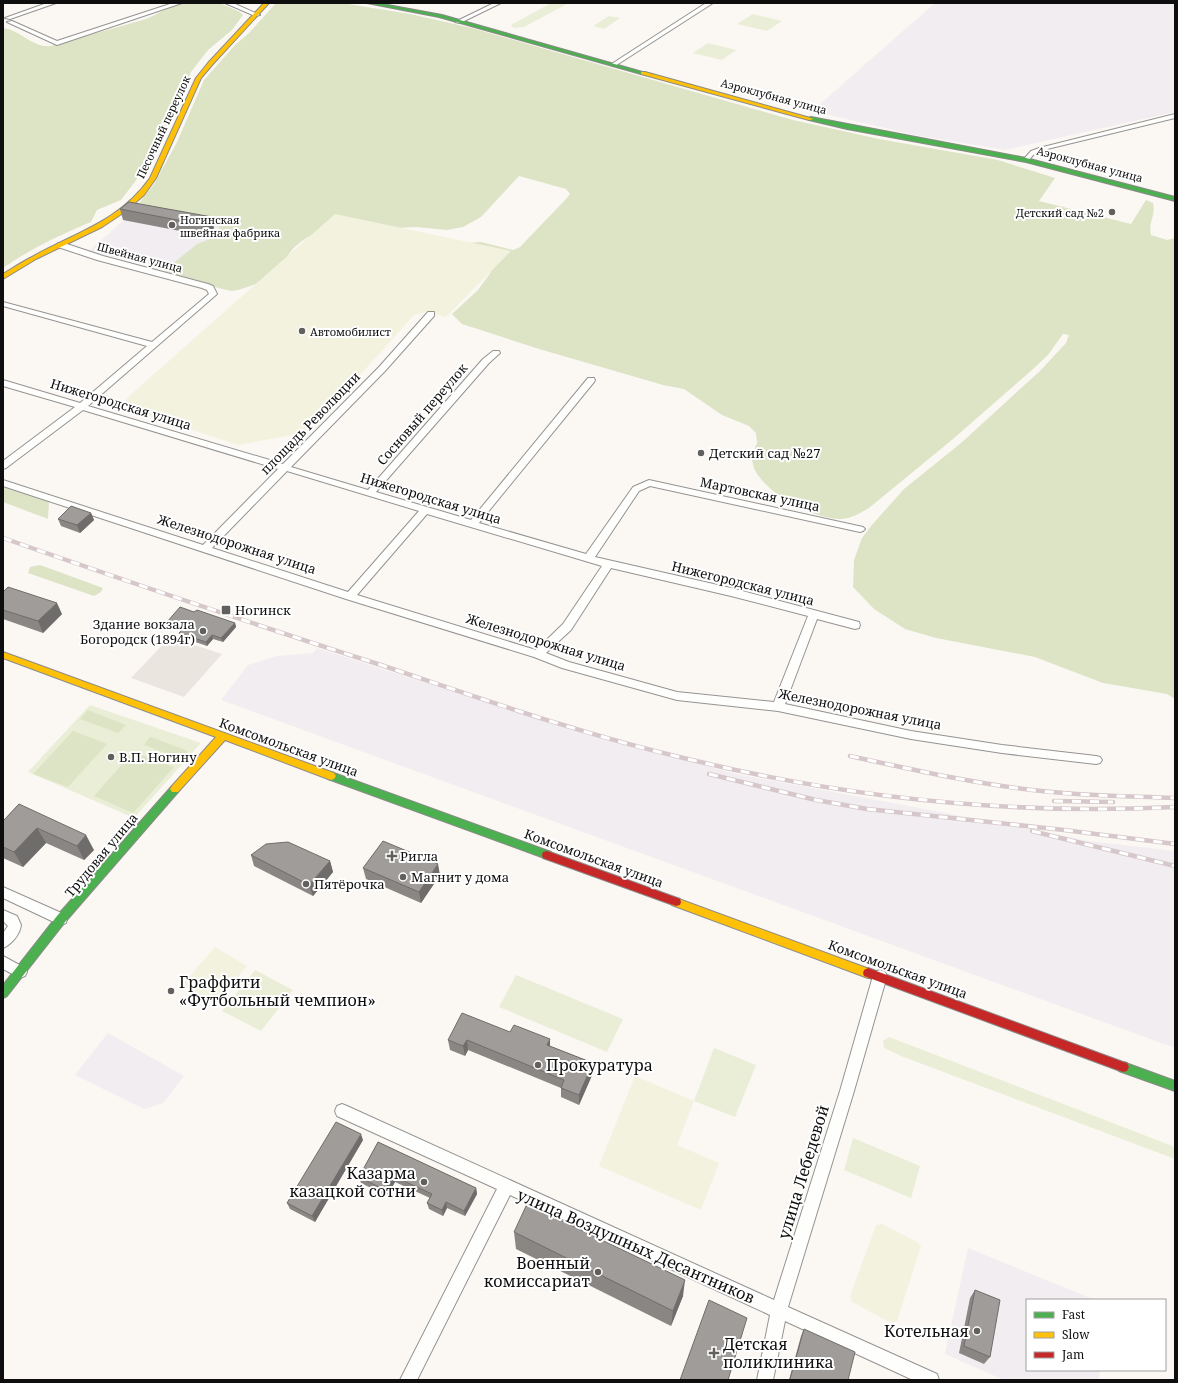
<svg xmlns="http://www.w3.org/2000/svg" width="1178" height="1383" font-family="'Noto Serif',serif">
<rect width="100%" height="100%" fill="#fbf8f4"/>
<!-- industrial -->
<g fill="#f1edf0">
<path d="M935,3H1175V112L1005,150L915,135L812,111Z"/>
<path d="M132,213L230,224L174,272L89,251Z"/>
<path d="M317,648L534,718L736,774L914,807L1089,841L1175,851V1048L221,700L248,665L277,656L313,653Z"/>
<path d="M108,1033L184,1076L163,1103L144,1109L75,1075Z"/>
<path d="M968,1248L1095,1300H1027V1370H1100L1099,1380H1004L945,1354Z"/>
</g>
<!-- green -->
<g fill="#eaeed6">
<path d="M551,3H567V4L524,27L514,28L511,25Z"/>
<path d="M753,14L782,21L767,31L737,24Z"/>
<path d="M609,16L620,18L604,29L593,26Z"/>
<path d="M708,43L736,50L722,60L693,53Z"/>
<path d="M90,705L201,743L134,818L28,772Z"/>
<path d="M255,970L293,990L261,1031L222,1011Z"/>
<path d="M516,975L623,1019L607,1052L499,1007Z"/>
<path d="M889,1037L1175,1147V1159L901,1056L884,1048L883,1041Z"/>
<path d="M714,1048L756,1065L735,1117L694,1101Z"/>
<path d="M853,1138L920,1166L911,1198L844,1170Z"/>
</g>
<!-- forest -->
<g fill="#dde4c5">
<path d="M180,3H220L240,12L243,15L232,30L208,50L191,72L165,131L137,179L121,200L97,210L91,222C60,235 30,249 3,268V28C21,30 32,48 51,46L146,19C158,14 168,7 180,3Z"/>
<path d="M276,3H342L410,14L472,28L531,45L793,120L879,139L998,160L1055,178L1039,201L1131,224L1146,200L1153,203C1156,216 1148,222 1151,235L1167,240L1175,238V699L1167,694L1103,683L1035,657L936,638L905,629L874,609L853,587L854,560L862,538L871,526L904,489L961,443L1040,371L1066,343L1069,335L1063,334L1048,355L1032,370L953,439L869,508C860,513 851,519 840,519C812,518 770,496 756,472C753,468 753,461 751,457L757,443L756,433L749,426L722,415L684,389L663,385L539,349L462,324L452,314L478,290L491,272L467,243L481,242L513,250L520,247L567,198L570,194L566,189L519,176L481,217L463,227L447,230L416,227L318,232C305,238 294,245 287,257C285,262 282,270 278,273C273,278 237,292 232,291C211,287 185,278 164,271L197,244L210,239L220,227L137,206L154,184L177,142L204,80L235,45L249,33Z"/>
<path d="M3,485L49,501L48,519L3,502Z"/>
<path d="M40,565L103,588L101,592L94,596L28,573L30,567Z"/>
<path d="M88,710L126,725L118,733L80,719Z"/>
<path d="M73,731L107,744L68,787L33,774Z"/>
<path d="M150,737H151L188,751L181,759L144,745Z"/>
<path d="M133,752L174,767L133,813L94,796Z"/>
</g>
<!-- pitch -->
<g fill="#f2f2df">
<path d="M335,214L511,251L446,317L426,312L414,315L309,432L238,445L122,407L128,397Z"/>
<path d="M215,947L247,966L214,1005L182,985Z"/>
<path d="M635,1076L694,1101L677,1145L719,1163L701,1210L599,1166Z"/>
<path d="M882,1224L917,1242L921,1246L897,1321L891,1323L852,1302L850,1296L876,1225Z"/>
</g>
<!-- plaza -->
<path fill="#ebe5e0" d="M170,637L222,654L184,697L131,678Z"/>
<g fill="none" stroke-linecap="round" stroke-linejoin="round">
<defs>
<g id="street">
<path d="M47,3H56L10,19L5,18Z"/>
<path d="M173,3H182L57,45L7,22L12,21L57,41Z"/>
<path d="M225,3H233L260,15L255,16Z"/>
<path d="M494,3H501L460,23L455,22Z"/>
<path d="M706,3H713L615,66L610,65Z"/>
<path d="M1175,114V118L1043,150L1035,153L1028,161L1023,160L1031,151L1039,148Z"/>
<path d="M58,243H64L103,256L208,284L213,286L217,294L88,406L283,464L379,367L428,312H434V316L385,371L291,467L368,490L483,359L493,351H499L500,353L489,363L376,492L471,520L588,378H594L595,380L594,382L479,523L586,554L633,487L649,480L863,527L865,529L863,531L860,532L650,486L639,491L595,557L731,588L859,622L860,625L859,628L855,629L817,619L785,704L911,731L1002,745L1096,756L1100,757L1102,760L1100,763L1096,764L1002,753L911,739L778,711L677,700L562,668L534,657L346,599L3,486V480L203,545L278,469L83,410L6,468L3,469V461L75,407L3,386V380L80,403L147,346L3,306V302L152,342L209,294L207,290L202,288L97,260L58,247ZM287,471L419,511L348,592L212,548ZM427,514L602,566L563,624L536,650L357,595ZM611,568L731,596L808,616L774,702L677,692L569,662L546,653L571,630Z"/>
<path d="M3,887L66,915L67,919L66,923L61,925L56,923L3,898Z"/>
<path d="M3,910L17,916L21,925C20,934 12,944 3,948V933L8,926L3,921Z"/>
<path d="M3,956L25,968L27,972L25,976L20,978L3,969Z"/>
<path d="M880,970L885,972L887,976L854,1091L788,1307L937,1374L939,1380H913L785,1321L773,1380H757L770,1315L510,1195L417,1380H400L497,1189L337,1116L335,1111L337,1106L342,1104L347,1106L774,1300L840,1091L873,976L875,972Z"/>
</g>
<g id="fast">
<path d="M367,3H377L442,15L646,73L641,74L439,17Z"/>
<path d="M811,117L1026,158L1175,197V201L1026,162L847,129L809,120V118Z"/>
<path d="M331,772L551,852L552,855L551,858L547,859L328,779L326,776L328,773Z"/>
<path d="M175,785L178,786L180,789L178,792L65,922L7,996L3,998V985L57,916L172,786Z"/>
<path d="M1123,1062L1175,1081V1091L1119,1071L1117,1067L1119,1063Z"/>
</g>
<g id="slow">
<path d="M264,3H269L212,65L201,78L156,178L144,195L126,211L102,227L36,259L3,279V274C13,268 22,262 32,257C76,232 119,222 150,178L196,78L208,63Z"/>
<path d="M641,72H645L814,119L809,120L641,74Z"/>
<path d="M3,652L334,773L336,776L334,779L331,780L225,740L178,792H172L170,789L172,786L216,737L3,658Z"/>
<path d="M676,898L872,970L873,973L872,976L868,978L672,905L671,902L672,899Z"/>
</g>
<g id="jam">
<path d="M547,851L680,899L681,902L680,905L676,906L543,858L542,855L543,852Z"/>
<path d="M868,968L1123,1062L1127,1063L1129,1067L1127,1071L1123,1072L864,976L863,973L864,970Z"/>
</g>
</defs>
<!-- street casing -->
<use href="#street" stroke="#959392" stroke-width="2"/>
<!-- fast casing -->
<use href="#fast" stroke="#8b8a88" stroke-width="2"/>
<!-- slow casing -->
<use href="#slow" stroke="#8b8a88" stroke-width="2"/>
<!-- jam casing -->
<use href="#jam" stroke="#8b8a88" stroke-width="2"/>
<!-- street -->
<use href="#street" fill="#fefefd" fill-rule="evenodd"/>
<!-- fast -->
<use href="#fast" fill="#4caf50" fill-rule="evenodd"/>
<!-- slow -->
<use href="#slow" fill="#ffc107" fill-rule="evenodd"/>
<!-- jam -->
<use href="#jam" fill="#c62828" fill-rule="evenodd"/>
<defs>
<g id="rail">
<path d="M3,538C129,582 256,625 384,666C485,700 587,736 692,760C849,798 1014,815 1175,807"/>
<path d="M850,756C910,769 971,783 1032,790C1080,796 1127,796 1175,798"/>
<path d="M709,774L816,800L867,809L1064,830L1175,844"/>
<path d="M1054,801L1113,802"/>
<path d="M1032,831L1175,866"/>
</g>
</defs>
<!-- rail casing -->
<use href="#rail" stroke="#d6c7ca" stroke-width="4.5"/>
<!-- rail -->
<use href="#rail" stroke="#fff" stroke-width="3" stroke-dasharray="9" stroke-linecap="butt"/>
</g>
<!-- wall -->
<g fill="#898684">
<path d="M129,202L214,228L206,236L123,220L120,209Z"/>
<path d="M91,513L94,520L80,533L61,526L58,519Z"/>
<path d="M3,592L62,614L43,633L3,619Z"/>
<path d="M194,612L235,623L236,627L223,642L213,639L207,646L181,637L179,633L182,630L168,626L167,622Z"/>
<path d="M19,804L94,850L84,860L46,843L23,867L3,858V819L4,820Z"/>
<path d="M251,855L330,861L333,872L313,896L254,866Z"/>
<path d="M363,868L440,875L421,903L366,879Z"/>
<path d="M510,1032L550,1039V1046L593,1063V1073L579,1105L561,1097V1088L468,1050L465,1056L450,1050L448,1040Z"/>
<path d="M363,1140L315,1222L290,1209L287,1203Z"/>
<path d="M378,1142L476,1188L477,1194L465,1216L447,1208L443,1216L429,1209L427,1203L430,1198L395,1182L387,1196L361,1183L359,1177Z"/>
<path d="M514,1232L683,1296L671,1326L516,1249Z"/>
<path d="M975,1290L990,1357L984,1364L959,1353L970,1298Z"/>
<path d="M804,1329L848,1380H789L801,1336Z"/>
</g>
<!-- shaded-wall -->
<g fill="#6f6d6b">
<path d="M212,217L214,228L206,236L203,225Z"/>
<path d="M91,513L94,520L80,533L77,525Z"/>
<path d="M57,603L62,614L43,633L38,621Z"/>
<path d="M235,623L236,627L223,642L221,638Z"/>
<path d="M212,635L213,639L207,646L206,642Z"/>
<path d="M37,828L46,843L23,867L14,852Z"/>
<path d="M86,835L94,850L84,860L77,846Z"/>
<path d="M330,861L333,872L313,896L309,885Z"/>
<path d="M438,864L440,875L421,903L419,892Z"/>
<path d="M550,1039V1049L547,1045Z"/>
<path d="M467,1040L468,1050L465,1056L463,1046Z"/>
<path d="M593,1063V1073L579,1105V1095Z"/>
<path d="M361,1134L363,1140L315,1222L312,1216Z"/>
<path d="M393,1176L395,1182L387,1196L385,1190Z"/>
<path d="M476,1188L477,1194L465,1216L464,1211Z"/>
<path d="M446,1202L447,1208L443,1216L442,1210Z"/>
<path d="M685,1280L683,1296L671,1326L673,1311Z"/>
</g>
<!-- building -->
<g fill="#9f9c99" stroke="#6f6d6b">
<path d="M129,202L212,217L203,225L120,209Z"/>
<path d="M71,506L91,513L77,525L58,519Z"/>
<path d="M8,587L57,603L38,621L3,610V592Z"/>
<path d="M180,607L194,612L197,610L235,623L221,638L212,635L206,642L179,633L184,628L167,622Z"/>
<path d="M19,804L86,835L77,846L37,828L14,852L3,847V819L4,820Z"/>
<path d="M383,841L438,864L419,892L363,868Z"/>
<path d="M288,842L330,861L309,885L251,855L266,844Z"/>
<path d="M462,1013L510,1032L514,1025L550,1039L547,1045L593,1063L579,1095L561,1088L564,1080L467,1040L463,1046L448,1040Z"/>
<path d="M336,1122L361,1134L312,1216L287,1203Z"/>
<path d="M378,1142L476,1188L464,1211L446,1202L442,1210L427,1203L432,1194L393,1176L385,1190L359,1177Z"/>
<path d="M527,1204L685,1280L673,1311L514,1232Z"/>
<path d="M975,1290L1000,1300L990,1357L964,1346Z"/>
<path d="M709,1300L747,1318L728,1380H680Z"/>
<path d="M804,1329L855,1352L848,1380H792L790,1379Z"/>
</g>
<!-- markers -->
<g fill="#61605e" stroke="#fff" stroke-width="1.5">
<circle cx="1112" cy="212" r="4"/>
<circle cx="172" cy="225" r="4"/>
<circle cx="302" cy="331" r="4"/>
<circle cx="701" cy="453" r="4"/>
<rect x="221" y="605" width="10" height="10" rx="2"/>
<circle cx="203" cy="631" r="4"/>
<circle cx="111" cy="757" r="4"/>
<path d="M390 850h4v4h4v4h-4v4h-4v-4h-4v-4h4z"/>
<circle cx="403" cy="877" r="4"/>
<circle cx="306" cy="884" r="4"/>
<circle cx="171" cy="991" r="4"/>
<circle cx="538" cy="1065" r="4"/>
<circle cx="424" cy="1182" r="4"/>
<circle cx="598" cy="1272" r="4"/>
<circle cx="977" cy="1331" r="4"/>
<path d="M712 1347h4v4h4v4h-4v4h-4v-4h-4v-4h4z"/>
</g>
<g text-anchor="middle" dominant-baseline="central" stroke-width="4" stroke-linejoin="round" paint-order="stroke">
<!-- far-street labels -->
<g font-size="11" fill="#0e0e0e" stroke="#fff">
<text transform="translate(774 96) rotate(15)">Аэроклубная улица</text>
<text transform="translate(163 127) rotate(-65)">Песочный переулок</text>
<text transform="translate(1090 164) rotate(15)">Аэроклубная улица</text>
<text transform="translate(140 257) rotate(15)">Швейная улица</text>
</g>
<!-- far-poi labels -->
<g font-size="11" fill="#0e0e0e" stroke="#fff" text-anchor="start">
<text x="1104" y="212" text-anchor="end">Детский сад №2</text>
<text x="180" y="219">Ногинская<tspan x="180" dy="13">швейная фабрика</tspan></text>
<text x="310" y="331">Автомобилист</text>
</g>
<!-- street labels -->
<g font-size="13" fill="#0e0e0e" stroke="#fff">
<text transform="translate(121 404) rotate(17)">Нижегородская улица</text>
<text transform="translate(422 414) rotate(-49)">Сосновый переулок</text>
<text transform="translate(310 423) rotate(-46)">площадь Революции</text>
<text transform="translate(760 494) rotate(12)">Мартовская улица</text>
<text transform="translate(431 498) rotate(17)">Нижегородская улица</text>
<text transform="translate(237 544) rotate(18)">Железнодорожная улица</text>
<text transform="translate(743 583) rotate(14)">Нижегородская улица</text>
<text transform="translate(546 642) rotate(17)">Железнодорожная улица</text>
<text transform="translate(860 709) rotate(11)">Железнодорожная улица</text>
<text transform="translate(289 747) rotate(20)">Комсомольская улица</text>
<text transform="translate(101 855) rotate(-50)">Трудовая улица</text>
<text transform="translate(594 858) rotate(20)">Комсомольская улица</text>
<text transform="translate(898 969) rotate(20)">Комсомольская улица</text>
</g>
<!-- poi labels -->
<g font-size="13" fill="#0e0e0e" stroke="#fff" text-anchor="start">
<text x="709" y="453">Детский сад №27</text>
<text x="235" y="610">Ногинск</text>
<text x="195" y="624" text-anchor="end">Здание вокзала<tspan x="195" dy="15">Богородск (1894г)</tspan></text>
<text x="119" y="757">В.П. Ногину</text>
<text x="400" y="856">Ригла</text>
<text x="411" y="877">Магнит у дома</text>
<text x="314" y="884">Пятёрочка</text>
</g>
<!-- near-poi labels -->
<g font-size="16" fill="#0e0e0e" stroke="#fff" text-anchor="start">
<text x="179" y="982">Граффити<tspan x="179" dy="18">«Футбольный чемпион»</tspan></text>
<text x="546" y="1065">Прокуратура</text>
<text x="416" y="1173" text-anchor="end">Казарма<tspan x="416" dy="18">казацкой сотни</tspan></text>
<text x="590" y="1263" text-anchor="end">Военный<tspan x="590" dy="18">комиссариат</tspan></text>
<text x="969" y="1331" text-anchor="end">Котельная</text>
<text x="723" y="1344">Детская<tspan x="723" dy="18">поликлиника</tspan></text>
</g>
<!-- near-street labels -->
<g font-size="16" fill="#0e0e0e" stroke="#fff">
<text transform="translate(803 1172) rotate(-73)">улица Лебедевой</text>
<text transform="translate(636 1246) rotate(24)">улица Воздушных Десантников</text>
</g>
</g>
<!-- border -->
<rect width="1178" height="1383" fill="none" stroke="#0e0e0e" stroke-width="8"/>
<!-- legend -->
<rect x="1026" y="1299" width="140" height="72" fill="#ffffff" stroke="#9f9f9f"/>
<rect x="1034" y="1312" width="20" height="6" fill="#4caf50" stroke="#9f9f9f"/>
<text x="1062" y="1319" font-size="12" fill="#0e0e0e">Fast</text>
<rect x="1034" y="1332" width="20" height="6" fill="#ffc107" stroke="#9f9f9f"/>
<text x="1062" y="1339" font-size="12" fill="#0e0e0e">Slow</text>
<rect x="1034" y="1352" width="20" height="6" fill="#c62828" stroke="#9f9f9f"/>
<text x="1062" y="1359" font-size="12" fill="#0e0e0e">Jam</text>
</svg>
